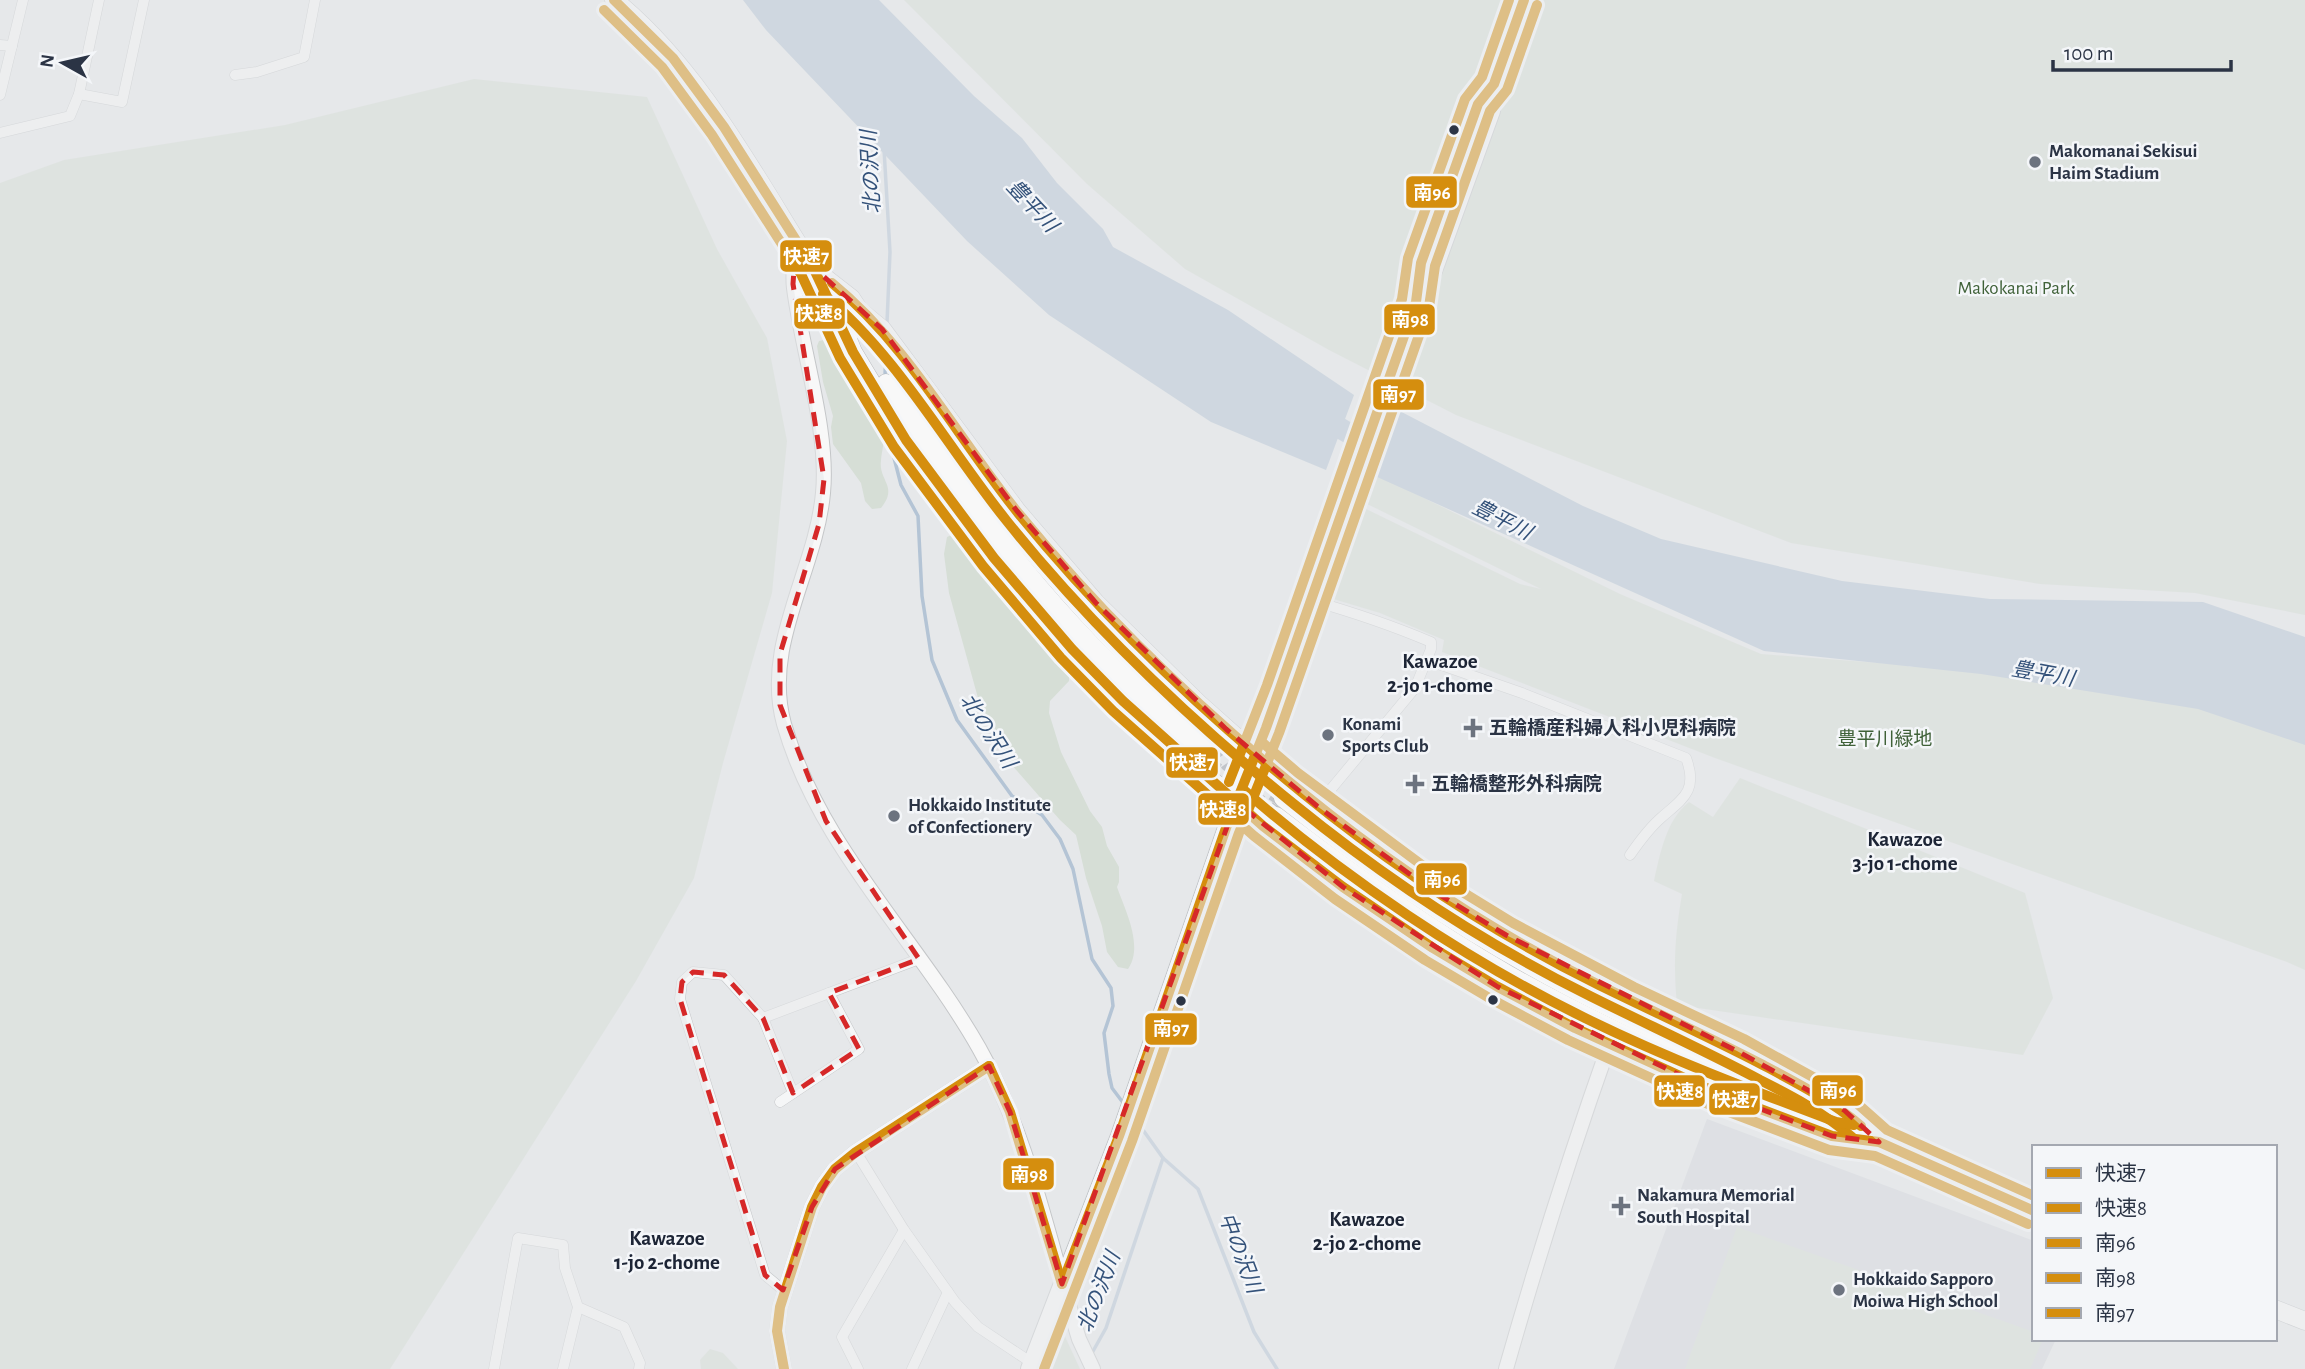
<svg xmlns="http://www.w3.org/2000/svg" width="2305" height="1369" font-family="'Alegreya Sans','Noto Sans JP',sans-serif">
<rect width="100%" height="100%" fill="#e6e8ea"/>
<!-- built -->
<path fill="#d4d7dd" d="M1707,1119L2034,1241V1339H2056L2042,1369H1614Z"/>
<!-- green -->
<g fill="#d6ded6">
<path d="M904,0H2305V615L2195,593L2040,584L1791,543L1456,415L1329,350L1185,269L1087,184Z"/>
<path d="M474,79L647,97L717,249L767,338L787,441L772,593L723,763L694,878L636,981L390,1369H0V183L64,160L285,125Z"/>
<path d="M824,340L829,342L883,432C885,443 882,449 881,460C878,481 899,486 881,508L872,509L865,501L861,483L833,444L831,427L833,416L823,382L817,346L819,341Z"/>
<path d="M1373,473L1620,594L1761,654L1906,665L1910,667L2039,657L2305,697V970L2287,962L1715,758L1442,652L1444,640L1380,613L1330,598L1362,507L1520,584L1541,589L1361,501Z"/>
<path d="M956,533L997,585L1051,647L1069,671V681L1050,701L1049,713L1061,752L1090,811L1102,827L1107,846L1119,867V882L1117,887C1125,910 1144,946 1128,969L1118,967L1107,952L1102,926L1086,878L1076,835L1060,820L1011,764L978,698L949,593L944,554L947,537Z"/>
<path d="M1740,778L2025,893L2053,998L2023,1055L1677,1005C1673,963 1675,936 1682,894L1654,881C1660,854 1666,820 1689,802L1713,817Z"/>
<path d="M1737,1227L2034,1332V1339H2043L2030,1369H1685Z"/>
<path d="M1062,1330L1080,1369H1045Z"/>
<path d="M710,1349L723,1353L738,1369H701L700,1360Z"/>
</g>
<!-- water -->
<g fill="#b4c4d5">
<path d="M743,0H879L974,96L1022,138L1057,183L1103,229L1113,247L1228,310L1354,395L1326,470L1211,422L1049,315L967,241L766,30Z"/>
<path d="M1390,406L1583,506L1661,539L1842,581L1990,599L2203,602L2305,637V745L2198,709L1981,674L1764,651L1366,472Z"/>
</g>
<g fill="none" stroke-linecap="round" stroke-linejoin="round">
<!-- stream -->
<g stroke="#b4c4d5" stroke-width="3.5">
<path d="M884,149L890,252L887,323"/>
<path d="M885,376L886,345"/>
<path d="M883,415L901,485L918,516L922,596L932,660L957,720L1012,796L1042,815L1060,839L1073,869L1092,959L1111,988L1113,1006L1104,1033L1109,1074L1112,1088L1124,1104"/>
<path d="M1133,1116L1163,1158L1198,1189L1254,1332L1277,1369"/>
<path d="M1092,1353L1106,1328L1163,1158"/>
</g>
<!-- river -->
<path stroke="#b4c4d5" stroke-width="21" d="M1318,415L1399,463"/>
<!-- highway-tunnel -->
<g stroke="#c1c4c9" stroke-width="18" stroke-dasharray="18 9" stroke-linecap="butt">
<path d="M1213,740L1229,763L1283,798"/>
<path d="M1207,757L1213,769L1276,816"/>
</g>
<defs>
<g id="street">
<path d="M0,45L12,46"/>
<path d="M235,75L257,72L304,57L315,0"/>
<path d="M79,94L122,102L144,0"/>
<path d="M0,95L23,0"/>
<path d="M0,133L70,116L79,94L99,0"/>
<path d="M1310,600C1352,612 1391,625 1431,642V649L1415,688L1317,806"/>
<path d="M1427,660L1522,693L1686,758C1698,790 1684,798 1662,817C1649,828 1639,842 1630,855"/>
<path d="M763,1018L793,1093"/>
<path d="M780,1102L859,1049L829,993"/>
<path d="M856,1152L904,1230L955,1302L978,1327L1032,1363"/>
<path d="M783,1290L765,1275L680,999L682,982L693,972L724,975L763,1018L919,959"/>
<path d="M494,1369L518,1238L563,1245L565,1268L578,1307L624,1327L640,1363L639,1369"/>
<path d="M563,1369L578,1307"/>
<path d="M858,1369L842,1337L904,1230"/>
<path d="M912,1369L948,1292"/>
</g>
<g id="secondary">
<path d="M796,241C795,256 792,273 794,288C802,352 829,430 823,493C816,571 762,644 784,724C819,847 917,939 979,1048C1029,1137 1049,1242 1079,1339L1093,1369"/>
<path d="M784,1369L777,1331L780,1307L812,1207L822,1187L835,1169L856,1152L989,1066"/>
<path d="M1506,1369C1537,1260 1571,1152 1609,1045"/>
</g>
<g id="primary">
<path d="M1419,291L1434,271L1492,111L1494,84L1524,0"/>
<path d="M1029,1369L1119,1136L1226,828L1266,728L1416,302L1421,263L1478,104L1494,84"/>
</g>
<g id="highway">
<path d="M614,0C698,68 753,173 810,263C824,286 831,311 849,333"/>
<path d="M815,270L851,298L866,321"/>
<path d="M860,311L882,329L1017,511L1096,603L1198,703L1281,777L1430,889L1506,935L1628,1000L1737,1051L1844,1110L1879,1142"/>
<path d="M842,325L853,352L906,440L962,517L1011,579L1072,649L1123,701L1263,826L1343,887L1433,948L1498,987L1575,1028L1713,1091L1832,1136L1879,1142"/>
<path d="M905,379C936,425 967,471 1002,514C1066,595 1137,670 1213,740"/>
<path d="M886,383C935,453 984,522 1039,587C1091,648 1148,703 1207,757"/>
<path d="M1283,798C1361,860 1442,917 1529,965C1615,1014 1707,1053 1796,1096"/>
<path d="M1276,816C1351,873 1427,928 1509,975C1594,1023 1683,1062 1772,1102"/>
<path d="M1869,1137L2034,1211"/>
<path d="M2275,1309L2305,1321"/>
</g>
</defs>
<!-- street casing -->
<use href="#street" stroke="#c4c6c8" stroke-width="11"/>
<!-- secondary casing -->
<use href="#secondary" stroke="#c4c6c8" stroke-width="16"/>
<!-- primary casing -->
<use href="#primary" stroke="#c2c5c8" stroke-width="18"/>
<!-- highway casing -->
<use href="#highway" stroke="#b8bbbf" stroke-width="19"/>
<!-- street -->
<use href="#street" stroke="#f5f6f7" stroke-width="10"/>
<!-- secondary -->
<use href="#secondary" stroke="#f8f8f8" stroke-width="14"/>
<!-- primary -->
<use href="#primary" stroke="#f8f8f8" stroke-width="16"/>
<!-- highway -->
<use href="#highway" stroke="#f8f8f8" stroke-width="18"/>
<defs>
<g id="bus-1">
<path d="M614,0L673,58L724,127L813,267L853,352L906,440L994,558L1072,649L1123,701L1263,826L1343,887L1433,948L1498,987L1575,1028L1713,1091L1832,1136L1879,1142L2034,1211"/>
<path d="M832,283C909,346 957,437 1019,514C1103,617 1200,710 1304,794C1395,868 1494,933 1599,985C1654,1012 1709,1037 1763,1065C1797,1083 1832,1101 1861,1126"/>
</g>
<g id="bus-2">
<path d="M604,10L662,67L712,135L801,274L840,358L894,447L983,566L1061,658L1113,711L1254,836L1335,899L1425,960L1491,999L1568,1040L1708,1104L1829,1150L1875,1156L2028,1224"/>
<path d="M823,294C897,355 946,445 1006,520C1090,625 1190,720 1295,805C1386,879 1485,944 1590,996C1646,1024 1704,1050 1760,1080C1792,1096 1824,1113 1852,1137"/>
</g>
<g id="bus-3">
<path d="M1263,743L1298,773L1438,877L1513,923L1634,987L1744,1039L1851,1098L1887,1130L2034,1196"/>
<path d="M1229,782L1267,685L1402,299L1408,258L1465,99L1482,77L1509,0"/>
<path d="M1245,791C1345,878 1466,960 1585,1018C1666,1058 1751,1090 1836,1122L1854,1125"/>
</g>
<g id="bus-4">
<path d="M989,1066L1010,1112L1062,1284"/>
<path d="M1062,1284L1119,1136L1226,828L1266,728L1416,302L1421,263L1478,104L1494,84L1524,0"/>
<path d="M784,1369L777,1331L780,1307L812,1207L822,1187L835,1169L856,1152L989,1066"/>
</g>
<path id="bus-5" d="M1044,1369L1132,1141L1239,833L1279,733L1429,307L1435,266L1490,111L1507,90L1537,5"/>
</defs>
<!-- bus-1 casing -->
<use href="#bus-1" stroke="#f4f6f9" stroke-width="16"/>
<!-- bus-2 casing -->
<use href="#bus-2" stroke="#f4f6f9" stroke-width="16"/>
<!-- bus-3 casing -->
<use href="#bus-3" stroke="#f4f6f9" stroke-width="16"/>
<!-- bus-4 casing -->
<use href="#bus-4" stroke="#f4f6f9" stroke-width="16"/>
<!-- bus-5 casing -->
<use href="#bus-5" stroke="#f4f6f9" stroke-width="16"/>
<!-- bus-1 -->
<use href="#bus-1" stroke="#d58e0e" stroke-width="10"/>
<!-- bus-2 -->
<use href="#bus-2" stroke="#d58e0e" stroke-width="10"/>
<!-- bus-3 -->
<use href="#bus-3" stroke="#d58e0e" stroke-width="10"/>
<!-- bus-4 -->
<use href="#bus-4" stroke="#d58e0e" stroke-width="10"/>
<!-- bus-5 -->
<use href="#bus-5" stroke="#d58e0e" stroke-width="10"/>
</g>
<!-- marked area -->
<path d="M0 0H2305V1369H0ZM796,241L813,267L882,329L1017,511L1096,603L1226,729L1317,806L1430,889L1506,935L1737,1051L1844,1110L1879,1142L1832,1136L1713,1091L1498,987L1343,887L1236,802L1062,1284L1010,1112L989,1066L835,1169L812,1207L783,1290L765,1275L680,999L682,982L693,972L724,975L763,1018L793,1093L859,1049L829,993L919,959L826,821L780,705V654L819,524L824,479L793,284Z" fill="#e6e8ea" fill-opacity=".55" fill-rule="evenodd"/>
<path fill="none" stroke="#d62828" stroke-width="5" stroke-dasharray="14 9" stroke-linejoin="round" d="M796,241L813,267L882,329L1017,511L1096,603L1226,729L1317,806L1430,889L1506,935L1737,1051L1844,1110L1879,1142L1832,1136L1713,1091L1498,987L1343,887L1236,802L1062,1284L1010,1112L989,1066L835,1169L812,1207L783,1290L765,1275L680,999L682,982L693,972L724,975L763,1018L793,1093L859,1049L829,993L919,959L826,821L780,705V654L819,524L824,479L793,284Z"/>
<!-- markers -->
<g fill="#2b3445" stroke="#f4f6f9" stroke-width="2.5">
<circle cx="1454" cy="130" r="6"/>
<circle cx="1493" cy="1000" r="6"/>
<circle cx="1181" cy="1001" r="6"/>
</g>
<g fill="#6c737f" stroke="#f4f6f9" stroke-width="2.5">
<circle cx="2035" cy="162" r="7"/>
<path d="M1469.5 717.5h7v7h7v7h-7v7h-7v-7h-7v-7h7z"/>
<circle cx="1328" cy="735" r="7"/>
<path d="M1411.5 773.5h7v7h7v7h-7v7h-7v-7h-7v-7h7z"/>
<circle cx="894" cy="816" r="7"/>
<path d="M1617.5 1195.5h7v7h7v7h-7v7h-7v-7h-7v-7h7z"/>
<circle cx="1839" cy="1290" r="7"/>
</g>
<g text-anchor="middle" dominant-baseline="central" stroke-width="5" stroke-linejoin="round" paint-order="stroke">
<!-- poi labels -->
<g font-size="19" font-weight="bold" fill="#2b3445" stroke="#f4f6f9" text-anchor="start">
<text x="2049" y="151">Makomanai Sekisui<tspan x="2049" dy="22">Haim Stadium</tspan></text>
<text x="1342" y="724">Konami<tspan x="1342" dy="22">Sports Club</tspan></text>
<text x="1489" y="728">五輪橋産科婦人科小児科病院</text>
<text x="1431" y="784">五輪橋整形外科病院</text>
<text x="908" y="805">Hokkaido Institute<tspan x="908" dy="22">of Confectionery</tspan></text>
<text x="1637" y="1195">Nakamura Memorial<tspan x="1637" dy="22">South Hospital</tspan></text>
<text x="1853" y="1279">Hokkaido Sapporo<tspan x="1853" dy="22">Moiwa High School</tspan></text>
</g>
<!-- park labels -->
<g font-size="19" fill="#3f6138" stroke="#f4f6f9">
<text x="2016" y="288">Makokanai Park</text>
<text x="1885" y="739">豊平川緑地</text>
</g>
<!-- water labels -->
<g font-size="21" font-style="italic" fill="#34527a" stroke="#f4f6f9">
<text transform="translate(871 172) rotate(-93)">北の沢川</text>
<text transform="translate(1032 206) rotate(47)">豊平川</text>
<text transform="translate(1502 520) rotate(27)">豊平川</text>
<text transform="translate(2043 674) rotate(10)">豊平川</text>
<text transform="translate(988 731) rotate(57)">北の沢川</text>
<text transform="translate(1240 1253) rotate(69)">中の沢川</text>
<text transform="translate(1099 1292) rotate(-69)">北の沢川</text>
</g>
<!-- neighbourhood labels -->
<g font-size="21" font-weight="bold" fill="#1d2536" stroke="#f4f6f9">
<text x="1440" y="661">Kawazoe<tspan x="1440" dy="24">2-jo 1-chome</tspan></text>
<text x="1905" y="839">Kawazoe<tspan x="1905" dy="24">3-jo 1-chome</tspan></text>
<text x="1367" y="1219">Kawazoe<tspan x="1367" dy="24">2-jo 2-chome</tspan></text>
<text x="667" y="1238">Kawazoe<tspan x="667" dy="24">1-jo 2-chome</tspan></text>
</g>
</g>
<g stroke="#f4f6f9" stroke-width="2.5">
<rect x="1405" y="175" width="53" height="34" rx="7" fill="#d58e0e"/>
<rect x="779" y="239" width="54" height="34" rx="7" fill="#d58e0e"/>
<rect x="793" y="297" width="53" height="33" rx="7" fill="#d58e0e"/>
<rect x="1383" y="303" width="53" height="33" rx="7" fill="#d58e0e"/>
<rect x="1372" y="378" width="53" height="33" rx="7" fill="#d58e0e"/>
<rect x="1165" y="746" width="54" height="33" rx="7" fill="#d58e0e"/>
<rect x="1197" y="792" width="53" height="34" rx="7" fill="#d58e0e"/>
<rect x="1415" y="862" width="53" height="34" rx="7" fill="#d58e0e"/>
<rect x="1144" y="1012" width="54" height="34" rx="7" fill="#d58e0e"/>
<rect x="1811" y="1074" width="53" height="33" rx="7" fill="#d58e0e"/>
<rect x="1653" y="1074" width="53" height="34" rx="7" fill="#d58e0e"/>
<rect x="1708" y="1082" width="53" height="34" rx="7" fill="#d58e0e"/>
<rect x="1002" y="1157" width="53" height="34" rx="7" fill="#d58e0e"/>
</g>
<g font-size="19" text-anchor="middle" font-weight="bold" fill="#fff">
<text x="1432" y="199">南96</text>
<text x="806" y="263">快速7</text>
<text x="819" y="320">快速8</text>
<text x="1410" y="326">南98</text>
<text x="1398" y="401">南97</text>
<text x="1192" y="769">快速7</text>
<text x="1223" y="816">快速8</text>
<text x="1442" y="886">南96</text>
<text x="1171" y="1035">南97</text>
<text x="1838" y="1097">南96</text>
<text x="1680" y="1098">快速8</text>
<text x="1735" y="1106">快速7</text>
<text x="1029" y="1181">南98</text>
</g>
<!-- legend -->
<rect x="2032" y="1145" width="245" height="196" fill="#f4f6f9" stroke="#a4a8b1" stroke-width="2"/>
<rect x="2046" y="1168" width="35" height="10" fill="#d58e0e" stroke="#a4a8b1" stroke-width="2"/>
<text x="2095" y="1180" font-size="21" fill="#2b3445">快速7</text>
<rect x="2046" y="1203" width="35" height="10" fill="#d58e0e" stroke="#a4a8b1" stroke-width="2"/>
<text x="2095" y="1215" font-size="21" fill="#2b3445">快速8</text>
<rect x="2046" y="1238" width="35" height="10" fill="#d58e0e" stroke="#a4a8b1" stroke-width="2"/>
<text x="2095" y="1250" font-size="21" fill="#2b3445">南96</text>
<rect x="2046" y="1273" width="35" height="10" fill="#d58e0e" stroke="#a4a8b1" stroke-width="2"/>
<text x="2095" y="1285" font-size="21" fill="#2b3445">南98</text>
<rect x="2046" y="1308" width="35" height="10" fill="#d58e0e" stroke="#a4a8b1" stroke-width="2"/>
<text x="2095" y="1320" font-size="21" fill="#2b3445">南97</text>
<!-- north arrow -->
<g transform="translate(63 63) rotate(278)" stroke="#f4f6f9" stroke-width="5" paint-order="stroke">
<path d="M0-5L12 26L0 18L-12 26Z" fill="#2b3445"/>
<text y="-10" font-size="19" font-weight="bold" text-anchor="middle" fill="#2b3445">N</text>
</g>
<!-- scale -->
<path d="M2053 60v10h178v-10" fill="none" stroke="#2b3445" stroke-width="3.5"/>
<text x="2064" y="60" font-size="21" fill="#2b3445" stroke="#f4f6f9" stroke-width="5" paint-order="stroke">100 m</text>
</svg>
